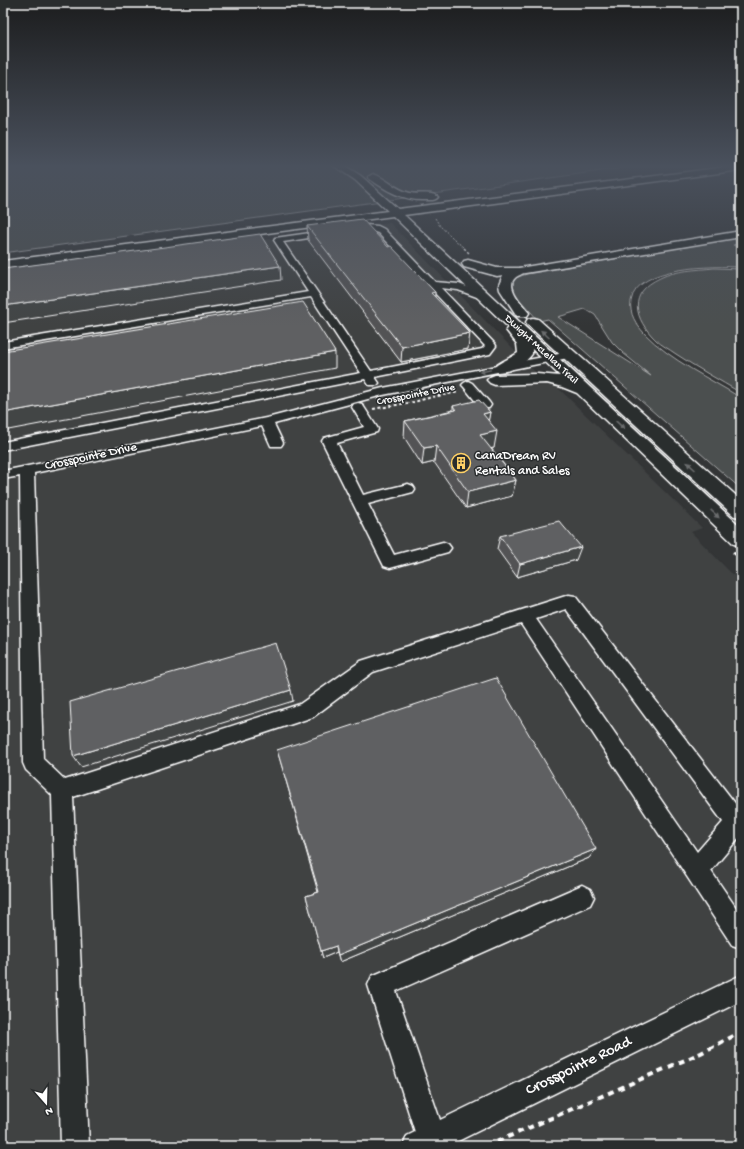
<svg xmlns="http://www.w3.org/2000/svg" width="744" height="1149" font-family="'Gochi Hand',sans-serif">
<rect width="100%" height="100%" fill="#333536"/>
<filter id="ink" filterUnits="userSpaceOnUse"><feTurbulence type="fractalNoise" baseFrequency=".025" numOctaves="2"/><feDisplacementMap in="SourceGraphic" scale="8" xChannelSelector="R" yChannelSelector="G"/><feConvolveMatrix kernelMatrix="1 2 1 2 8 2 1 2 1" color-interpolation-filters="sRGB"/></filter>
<g filter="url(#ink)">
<!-- built -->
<path fill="#404243" d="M390,223L546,383L555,385L702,528L691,532L730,572L741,581V1146H3V275Z"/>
<!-- green -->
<g fill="#4c4f50" stroke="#a6a7a8" fill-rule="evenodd">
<path d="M3,165H618L623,168L3,253Z"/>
<path d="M741,237V243L733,245L741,249V267C714,266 637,265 631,301C629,314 636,324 644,333C671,361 709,378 741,398V489L548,319L539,321L510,289L512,279L527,274ZM585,309L595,315L612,342L623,353L651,376L558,317Z"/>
<path d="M714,268L741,269V393C719,380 697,368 676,354C669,349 661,345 656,340C634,319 627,293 660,278C676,270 696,270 714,268Z"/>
</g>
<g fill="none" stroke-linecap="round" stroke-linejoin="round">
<defs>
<g id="minor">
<path d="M366,225L378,226L384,229L435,282L459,284L488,295L490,297L485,300L458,290L441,288L495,344L496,346L490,354L375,377L379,383L377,385H369L365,379L3,450V442L361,373L311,297L3,348V342L308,292L274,240L275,238ZM366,229L378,233L485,346L482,349L371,371L283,242Z"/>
<path d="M741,231V237L519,274L514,271L519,268Z"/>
<path d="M569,352L573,353L575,355L573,357L383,395L274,424L283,443L281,446H271L262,426L34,473L43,759L65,780L300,704L361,661L569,595L575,596L741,811V835L711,871L741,915V948L732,945L521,624L373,672L313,717L73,797L89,1146H61L52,795L26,770L23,763L20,476L3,479V471L271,417L383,388ZM566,609L723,822L697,852L536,619Z"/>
<path d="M468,381L472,383L489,402L491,405L489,408H481L464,387L462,385L464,383Z"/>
<path d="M358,403L362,404L378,429L377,432L337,443L363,495L408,484L413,486L415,489L413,492L368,504L394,555L443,542L448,544L451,548L448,552L390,568L384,566L322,441L324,438L364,427L352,407L354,404Z"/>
<path d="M582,885L590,889L594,897L590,905L396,991L440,1120L741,975V1001L448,1146H403L407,1136L415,1132L368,985L372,976Z"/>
</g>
<g id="major">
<path d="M333,165H344L361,176L398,209L741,165V170L404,215L741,527V546L734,544L577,393L562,387L547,383L495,385L490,383L487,380L490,377L495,375L537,374L560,376L532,349V354C525,364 508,374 496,371L494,368C497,363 511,358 518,353L517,344L506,330L508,327L393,216L3,269V261L388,211L355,180Z"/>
<path d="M373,174C386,178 396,190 410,193C418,195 432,191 438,197C435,201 431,200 426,200C404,201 387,191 370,179L368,177Z"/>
<path d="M468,260L497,268H523L525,271C522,275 518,275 515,278C505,287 523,305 529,313L527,316H517L500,290L499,285L503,275L497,276L464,267L462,264L464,261Z"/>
<path d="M533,318L538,319L741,500V517L734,516L528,325L526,322L528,319Z"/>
</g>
</defs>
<!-- minor casing -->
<use href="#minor" stroke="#fff" stroke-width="3"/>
<!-- major casing -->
<use href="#major" stroke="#fff" stroke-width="3"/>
<!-- path-far4 -->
<path stroke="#fff" stroke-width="1" stroke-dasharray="2 1.5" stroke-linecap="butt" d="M435,218L440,226L465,249"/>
<!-- path-far3 -->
<path stroke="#fff" stroke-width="1.5" stroke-dasharray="2.5 2" stroke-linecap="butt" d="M464,248L469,253"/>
<!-- path-far2 -->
<path stroke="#fff" stroke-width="2" stroke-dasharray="3 2.5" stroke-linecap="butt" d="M373,409L414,402L432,397L459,392"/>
<!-- path-far1 -->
<path stroke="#fff" stroke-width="2.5" stroke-dasharray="4 3" stroke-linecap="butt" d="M733,552L741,560"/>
<!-- path -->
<path stroke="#fff" stroke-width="4" stroke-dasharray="6 5" stroke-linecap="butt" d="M487,1146L701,1053L741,1032"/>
<!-- minor -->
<use href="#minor" fill="#2a2d2e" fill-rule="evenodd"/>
<!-- major -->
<use href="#major" fill="#2a2d2e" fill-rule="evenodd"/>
</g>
<!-- wall -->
<g fill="#525354" stroke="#fff">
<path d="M307,226L388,247L435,292V297L468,349L401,362L308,240Z"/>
<path d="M453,406L490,412L488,421L494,448H491L516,480L512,496L466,508L434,462L422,465L404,437L405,421L453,410Z"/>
<path d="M500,536L576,560L517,577L497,549Z"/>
<path d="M277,750L596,849L589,858L340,962L337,952L323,958L306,896L318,892L280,760Z"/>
</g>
<!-- shaded-wall -->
<g fill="#424445" stroke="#fff">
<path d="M280,266L281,280L3,323V306Z"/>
<path d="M435,292L434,307L431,293Z"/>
<path d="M470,333L468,349L401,362L402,347Z"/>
<path d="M335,352V368L3,431V413Z"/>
<path d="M490,412L487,429L483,414Z"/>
<path d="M497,431L494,448L478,451L480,435Z"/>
<path d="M436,446L434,462L422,465L424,448Z"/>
<path d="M516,480L512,496L466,508L468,492Z"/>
<path d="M581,547L576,560L517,577L520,564Z"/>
<path d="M291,690L293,701L81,767L73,756Z"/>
<path d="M596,849L589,858L340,962L338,955Z"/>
<path d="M336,946L337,952L323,958L321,951Z"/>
</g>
<!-- building -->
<g fill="#5f6162" stroke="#fff">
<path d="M362,219L388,247L391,246L435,292L431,293L470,333L402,347L307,226Z"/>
<path d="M260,234L280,266L3,306V269Z"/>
<path d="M303,302L335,352L3,413V351Z"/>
<path d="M479,400L490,412L483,414L497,431L480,435L516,480L468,492L436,446L424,448L405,421L456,410L453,406Z"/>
<path d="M559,521L581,547L520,564L500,536Z"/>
<path d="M276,643L291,690L73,756L70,702Z"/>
<path d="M496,678L596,849L338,955L336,946L321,951L306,896L319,892L277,750Z"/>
</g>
<!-- one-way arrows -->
<defs><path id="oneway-solid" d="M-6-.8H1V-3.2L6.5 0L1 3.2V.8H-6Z"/></defs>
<g fill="#6a6c6d">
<use href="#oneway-solid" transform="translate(545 334) rotate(-138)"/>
<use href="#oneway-solid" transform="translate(485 371) rotate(168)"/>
<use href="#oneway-solid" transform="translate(620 425) rotate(44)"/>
<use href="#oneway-solid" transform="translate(691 466) rotate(-138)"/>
<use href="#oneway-solid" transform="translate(715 514) rotate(43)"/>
</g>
</g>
<!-- sky -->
<linearGradient id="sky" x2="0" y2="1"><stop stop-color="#1c1d1e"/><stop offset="0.51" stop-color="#4a515d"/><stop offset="1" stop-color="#4a515d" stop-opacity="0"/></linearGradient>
<rect width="744" height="326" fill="url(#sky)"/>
<!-- icons -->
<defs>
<symbol id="building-ring" viewBox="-11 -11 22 22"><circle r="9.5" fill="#2a2d2e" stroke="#ffd166" stroke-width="1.5"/><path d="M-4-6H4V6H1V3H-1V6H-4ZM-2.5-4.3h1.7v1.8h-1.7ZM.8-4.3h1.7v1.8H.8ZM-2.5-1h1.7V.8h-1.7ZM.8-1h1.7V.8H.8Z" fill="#ffd166"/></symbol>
</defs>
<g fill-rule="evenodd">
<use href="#building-ring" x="450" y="452" width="22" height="22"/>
</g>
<g text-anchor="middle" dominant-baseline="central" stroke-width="3" stroke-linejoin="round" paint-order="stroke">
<!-- far-street labels -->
<g font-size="11" fill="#fff" stroke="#2a2d2e">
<text transform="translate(541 350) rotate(43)">Dwight McLellan Trail</text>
<text transform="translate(416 395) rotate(-11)">Crosspointe Drive</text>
</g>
<!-- poi labels -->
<g font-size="13" fill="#fff" stroke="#2a2d2e" text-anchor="start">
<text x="475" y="456">CanaDream RV<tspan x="475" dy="15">Rentals and Sales</tspan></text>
</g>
<!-- street labels -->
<g font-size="13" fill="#fff" stroke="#2a2d2e">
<text transform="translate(91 457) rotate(-12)">Crosspointe Drive</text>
</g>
<!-- near-street labels -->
<g font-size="16" fill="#fff" stroke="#2a2d2e">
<text transform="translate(579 1067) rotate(-26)">Crosspointe Road</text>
</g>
</g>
<!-- margin -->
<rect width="744" height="1149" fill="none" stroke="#2a2d2e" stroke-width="16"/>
<rect x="8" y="8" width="728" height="1133" fill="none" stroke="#fff" stroke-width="1.5" filter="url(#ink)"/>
<!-- north arrow -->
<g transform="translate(46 1103) rotate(160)" stroke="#2a2d2e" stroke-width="3" paint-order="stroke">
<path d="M0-3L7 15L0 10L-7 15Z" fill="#ffffff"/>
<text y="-6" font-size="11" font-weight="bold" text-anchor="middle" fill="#ffffff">N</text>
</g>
</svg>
